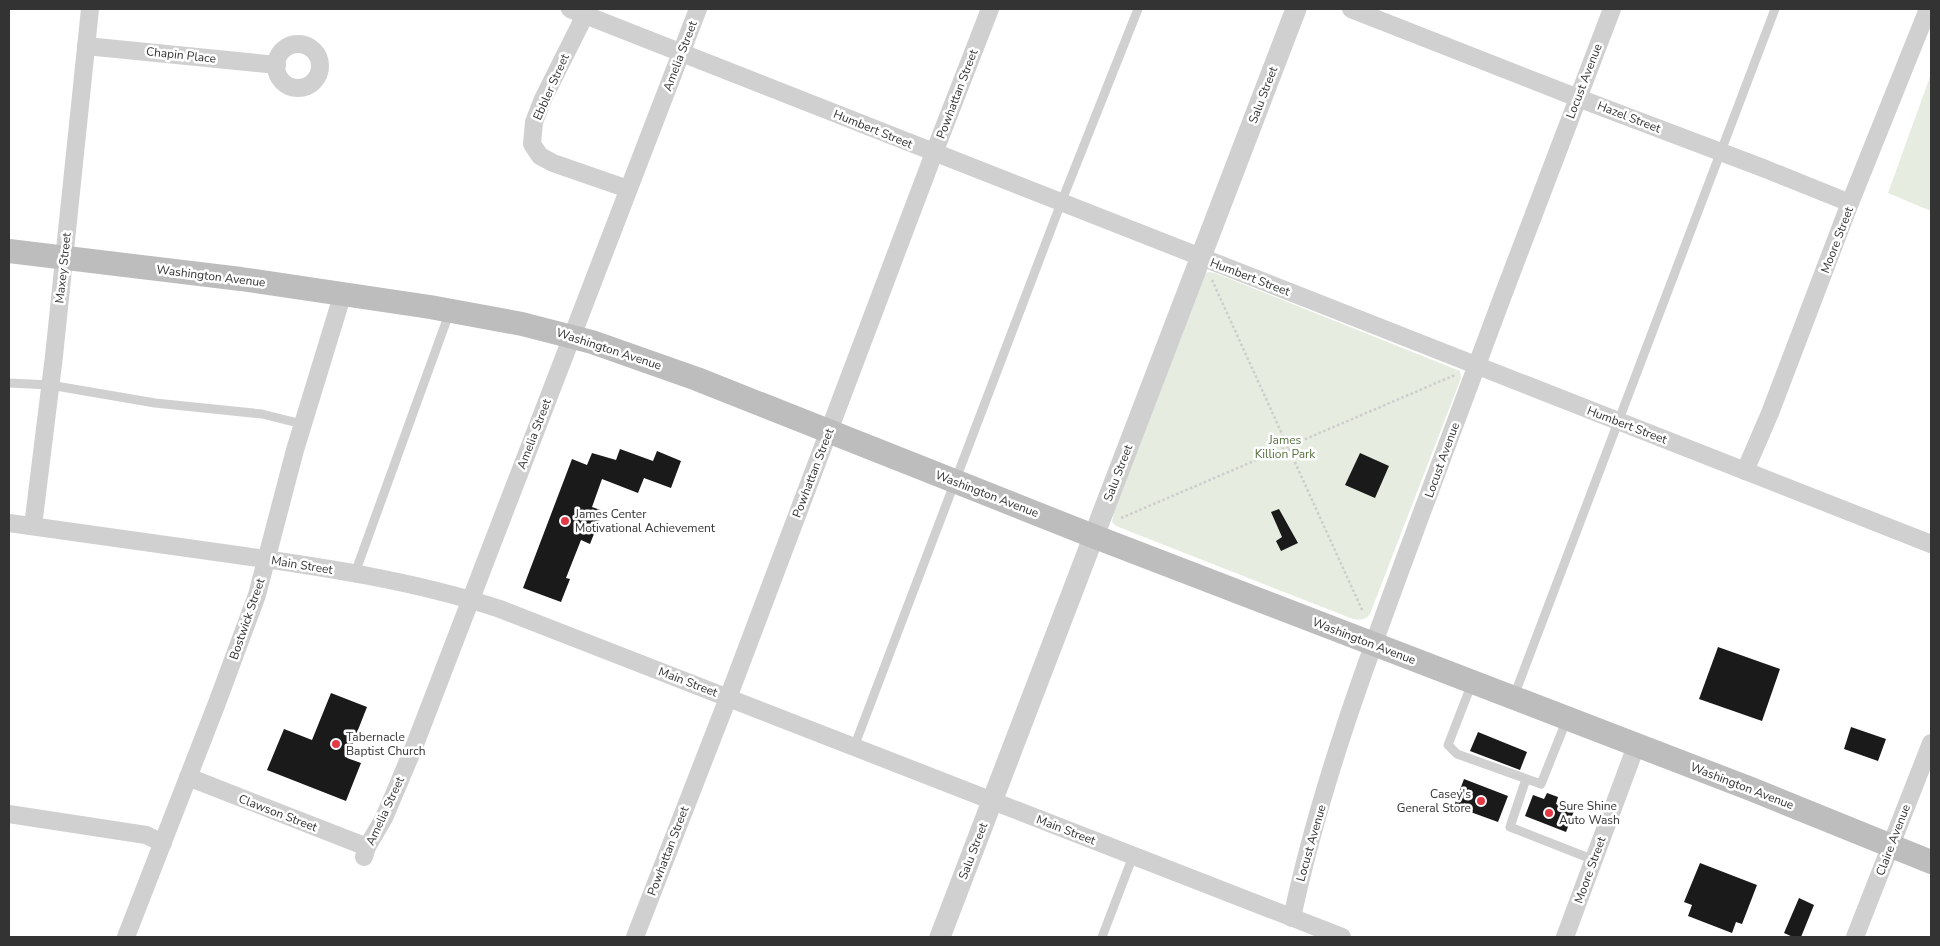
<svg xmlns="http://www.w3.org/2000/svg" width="1940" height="946" font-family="'Nunito Sans',sans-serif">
<rect width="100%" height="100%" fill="#fff"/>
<!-- green -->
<g fill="#e6ecdf">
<path d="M1931,74V211L1888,193Z"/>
<path d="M1208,272L1215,273L1460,371L1461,378L1370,614C1365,620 1361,620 1353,619L1121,528L1115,525L1112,522L1114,511L1205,274Z"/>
</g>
<!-- building -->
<g fill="#1a1a1a">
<path d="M620,449L653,461L657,451L681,461L671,488L644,478L638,493L602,479L592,507L603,511L590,544L581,540L566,578L570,579L561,602L523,588L572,459L587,465L592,453L616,460Z"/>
<path d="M1360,453L1389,466L1375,498L1345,485Z"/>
<path d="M1279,509L1298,543L1281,551L1276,541L1282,537L1271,512Z"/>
<path d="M1718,647L1780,669L1762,721L1699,699Z"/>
<path d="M331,693L367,707L347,758L361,763L346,801L267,770L284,729L312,740Z"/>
<path d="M1851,727L1886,739L1878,761L1844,749Z"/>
<path d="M1478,732L1527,752L1520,770L1470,751Z"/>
<path d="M1464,779L1508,796L1498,822L1454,806Z"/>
<path d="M1547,793L1558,797L1556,804L1574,811L1566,832L1525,816L1533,795L1544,799Z"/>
<path d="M1700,863L1757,885L1742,924L1736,922L1732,933L1688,916L1692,905L1684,902Z"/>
<path d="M1799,898L1814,905L1801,937H1793L1784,933Z"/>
</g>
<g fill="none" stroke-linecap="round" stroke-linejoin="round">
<!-- path -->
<g stroke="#cdcdcd" stroke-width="2.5" stroke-dasharray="2.5 2.5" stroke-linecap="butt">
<path d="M1212,280L1363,612"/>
<path d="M1121,518L1455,375"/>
</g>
<!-- service -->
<g stroke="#d0d0d0" stroke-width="9">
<path d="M9,383L50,385L155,403L262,414L302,424"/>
<path d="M355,573L450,311"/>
<path d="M1472,683L1448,745L1457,754L1541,784L1567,719"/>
<path d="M1514,696L1775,9"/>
<path d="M854,747L1061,203L1138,9"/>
<path d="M1526,779L1510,827L1594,860"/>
<path d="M1102,937L1133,856"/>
</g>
<!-- minor -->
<g stroke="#d0d0d0" stroke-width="18">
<path d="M570,9L1931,544"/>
<path d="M1351,9L1578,98L1763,168L1850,203"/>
<path d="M585,15L543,99L534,122L532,144L540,156L553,163L628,189"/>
<circle cx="298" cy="66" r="22"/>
<path d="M86,46L277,65"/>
<path d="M1745,471L1770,413L1850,203L1928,9"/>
<path d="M9,523C83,533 156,544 230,554C321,567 412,580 500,609L1342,937"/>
<path d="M33,526L54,356L90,9"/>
<path d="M188,777L367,847"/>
<path d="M9,814L146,835L163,843"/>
<path d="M364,857L367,847L384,818L414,747L698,9"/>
<path d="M1292,918C1321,780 1373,645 1422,512C1484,344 1548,176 1612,9"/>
<path d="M126,937L217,703L257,595L295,450L343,293"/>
<path d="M635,937L728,698L934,153L990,9"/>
<path d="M1565,937L1636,746"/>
<path d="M1855,937L1931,743"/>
</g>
<!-- tertiary -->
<path stroke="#d0d0d0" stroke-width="21" d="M940,937L1296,9"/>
<!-- secondary -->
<path stroke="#bdbdbd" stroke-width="24" d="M9,251L241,279L430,307L522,324L592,342L697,379L1093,536L1751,789L1931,862"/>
</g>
<!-- markers -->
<g fill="#e63946" stroke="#fff" stroke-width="2">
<circle cx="565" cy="521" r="5"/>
<circle cx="336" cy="744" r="5"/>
<circle cx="1481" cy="801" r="5"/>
<circle cx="1549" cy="813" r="5"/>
</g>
<g text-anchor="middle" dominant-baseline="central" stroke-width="5" stroke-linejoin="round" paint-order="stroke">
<!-- street labels -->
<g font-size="12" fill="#333" stroke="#fff">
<text transform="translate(181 55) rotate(6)">Chapin Place</text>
<text transform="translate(680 56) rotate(-69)">Amelia Street</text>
<text transform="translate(1584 81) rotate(-69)">Locust Avenue</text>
<text transform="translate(551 87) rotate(-66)">Ebbler Street</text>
<text transform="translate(957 94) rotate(-69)">Powhattan Street</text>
<text transform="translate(1263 95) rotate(-69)">Salu Street</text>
<text transform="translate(1629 117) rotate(21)">Hazel Street</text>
<text transform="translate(873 129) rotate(22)">Humbert Street</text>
<text transform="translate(1837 240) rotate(-69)">Moore Street</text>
<text transform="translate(63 268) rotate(-84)">Maxey Street</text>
<text transform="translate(211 276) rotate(7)">Washington Avenue</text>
<text transform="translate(1250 277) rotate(21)">Humbert Street</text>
<text transform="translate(609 349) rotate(18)">Washington Avenue</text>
<text transform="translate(1627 425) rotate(21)">Humbert Street</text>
<text transform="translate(534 434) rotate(-69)">Amelia Street</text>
<text transform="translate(1442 460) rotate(-70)">Locust Avenue</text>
<text transform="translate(813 473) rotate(-69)">Powhattan Street</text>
<text transform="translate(1118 473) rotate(-69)">Salu Street</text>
<text transform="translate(987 494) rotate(21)">Washington Avenue</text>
<text transform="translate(302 565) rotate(9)">Main Street</text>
<text transform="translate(247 619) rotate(-71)">Bostwick Street</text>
<text transform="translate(1364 641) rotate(21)">Washington Avenue</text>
<text transform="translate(688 682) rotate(21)">Main Street</text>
<text transform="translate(1742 786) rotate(21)">Washington Avenue</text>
<text transform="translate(385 811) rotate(-65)">Amelia Street</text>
<text transform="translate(278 813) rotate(21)">Clawson Street</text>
<text transform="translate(1066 830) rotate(21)">Main Street</text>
<text transform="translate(1893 840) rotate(-69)">Claire Avenue</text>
<text transform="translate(1311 843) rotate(-74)">Locust Avenue</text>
<text transform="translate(668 851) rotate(-69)">Powhattan Street</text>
<text transform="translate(973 851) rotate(-69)">Salu Street</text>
<text transform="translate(1590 870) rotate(-70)">Moore Street</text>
</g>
<!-- park labels -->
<g font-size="12" fill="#56703f" stroke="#fff">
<text x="1285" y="440">James<tspan x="1285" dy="14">Killion Park</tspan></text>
</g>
<!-- poi labels -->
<g font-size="12" fill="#333" stroke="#fff" text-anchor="start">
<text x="575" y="514">James Center<tspan x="575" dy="14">Motivational Achievement</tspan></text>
<text x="346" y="737">Tabernacle<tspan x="346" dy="14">Baptist Church</tspan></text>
<text x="1471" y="794" text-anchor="end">Casey's<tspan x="1471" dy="14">General Store</tspan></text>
<text x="1559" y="806">Sure Shine<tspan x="1559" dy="14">Auto Wash</tspan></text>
</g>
</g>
<!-- border -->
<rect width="1940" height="946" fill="none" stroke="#333333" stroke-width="20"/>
</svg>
